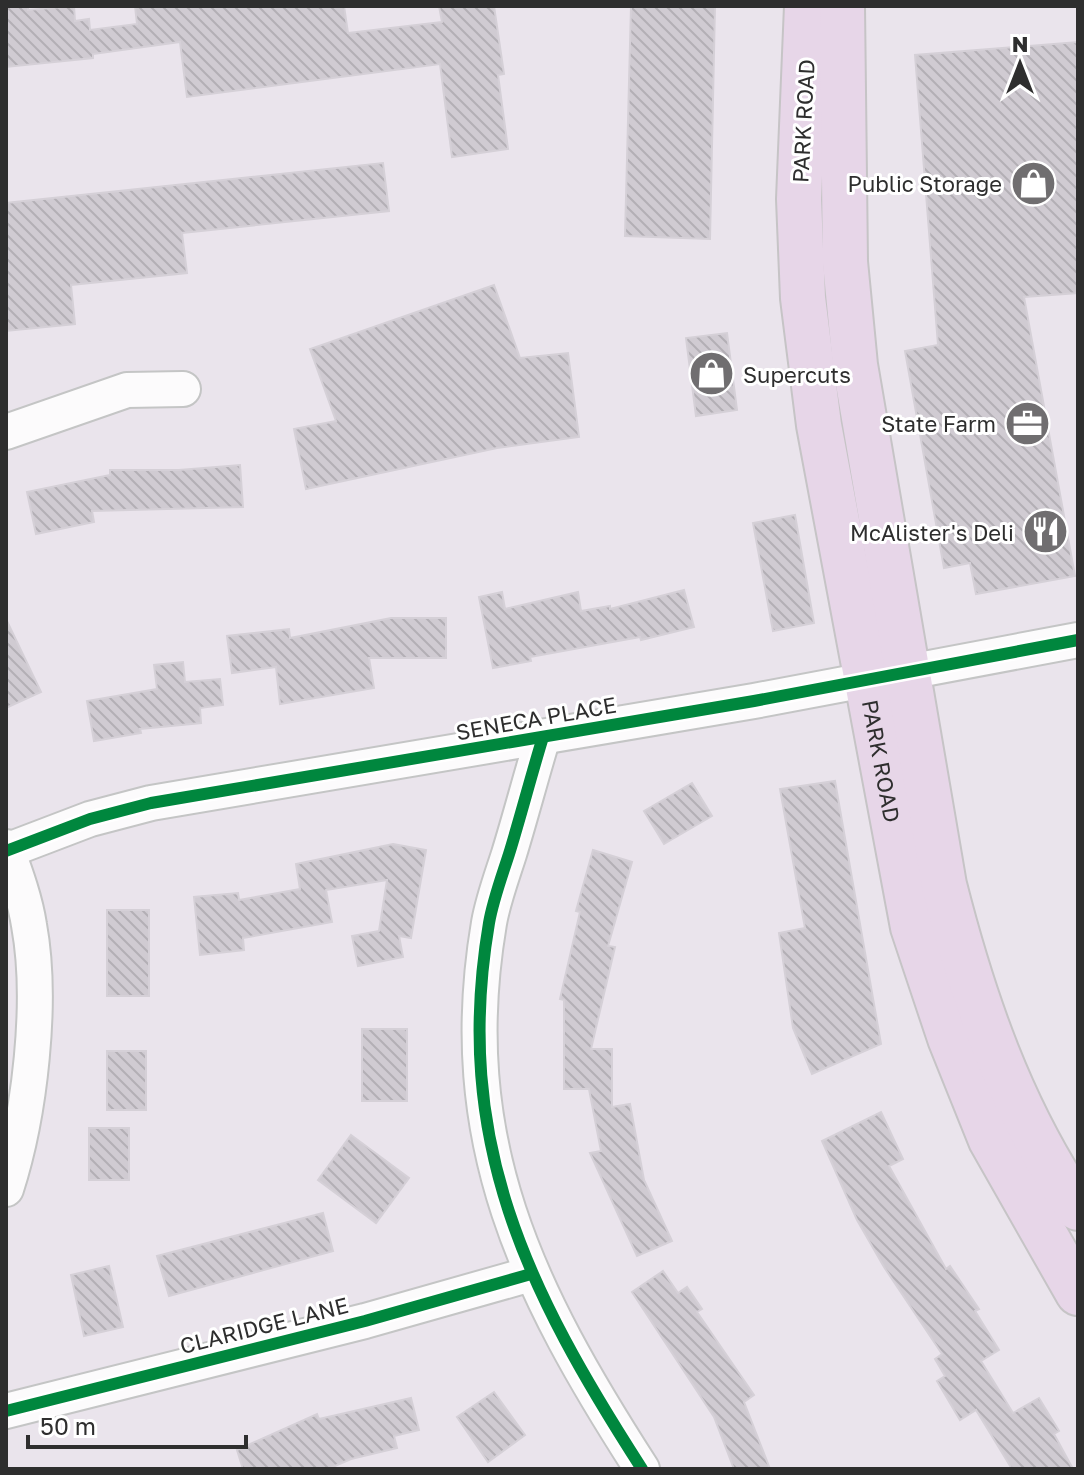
<svg xmlns="http://www.w3.org/2000/svg" width="1084" height="1475" font-family="'Golos Text',sans-serif">
<defs>
<pattern id="building-back-hatch" width="6" height="6" patternUnits="userSpaceOnUse" patternTransform="scale(2)"><rect width="6" height="6" fill="#d0cbd2"/><path d="M-1 5l2 2M0 0l6 6M5-1l2 2" fill="none" stroke="#b3afb5"/></pattern>
</defs>
<rect width="100%" height="100%" fill="#eae4ec"/>
<!-- building -->
<g fill="url(#building-back-hatch)" stroke="#d5d0d7" stroke-width="2">
<path d="M6,6H28V10L74,6L75,21L89,19L90,30L137,24L135,6H344L348,33L442,22L439,6H494L504,74L498,75L508,149L452,157L440,64L187,97L180,42L93,54V58L6,67Z"/>
<path d="M631,6H715L710,239L625,236Z"/>
<path d="M1078,42V293L1024,297L1075,576L976,594L970,563L944,568L905,351L938,345L915,55Z"/>
<path d="M383,163L389,211L182,233L187,273L71,285L75,324L6,331V203Z"/>
<path d="M494,285L520,358L568,353L579,437L497,448L306,489L294,429L336,421L310,349Z"/>
<path d="M727,333L737,410L696,416L686,338Z"/>
<path d="M240,465L243,507L92,511L94,522L36,534L27,492L110,475V470H179Z"/>
<path d="M795,515L814,623L773,631L753,523Z"/>
<path d="M684,590L694,627L641,640L640,637L530,657L531,661L493,668L479,597L502,592L505,609L578,592L581,611L610,606V609Z"/>
<path d="M391,618H446V658H369L374,688L280,704L276,667L232,673L227,636L289,629L290,638Z"/>
<path d="M6,619L41,692L6,708Z"/>
<path d="M183,662L185,682L220,679L223,705L200,708L201,723L140,729L141,733L94,741L87,701L157,689L154,665Z"/>
<path d="M835,781L881,1044L812,1074L793,1028L779,933L805,928L780,789Z"/>
<path d="M692,783L712,816L664,844L644,811Z"/>
<path d="M393,844L426,850L411,938L399,936L403,957L358,966L352,936L379,931L387,880L326,890L332,922L243,938L244,950L200,955L194,897L238,893L239,900L300,889L296,864Z"/>
<path d="M593,850L632,862L608,946L615,947L591,1049H612V1107L630,1104L644,1180L672,1241L637,1256L590,1153L601,1151L589,1089H564V1000L560,999L580,912L576,911Z"/>
<rect x="107" y="910" width="42" height="86"/>
<rect x="362" y="1029" width="45" height="72"/>
<rect x="107" y="1051" width="39" height="59"/>
<path d="M881,1112L903,1159L889,1166L946,1269L950,1266L979,1309L975,1311L999,1350L981,1361L1013,1413L1039,1398L1059,1431L1054,1434L1073,1469H1012L976,1410L960,1420L937,1381L945,1376L935,1359L942,1354L884,1267L857,1220L822,1141Z"/>
<rect x="89" y="1128" width="40" height="52"/>
<path d="M351,1135L409,1178L376,1223L318,1180Z"/>
<path d="M323,1213L333,1251L169,1296L157,1256Z"/>
<path d="M109,1266L123,1327L84,1336L71,1275Z"/>
<path d="M663,1271L678,1293L687,1287L702,1309L697,1312L754,1395L744,1402L770,1469H734L714,1417L632,1292Z"/>
<path d="M494,1392L525,1435L488,1462L457,1417Z"/>
<path d="M411,1398L419,1430L394,1436L397,1448L351,1459L328,1469H243L237,1450L317,1414L319,1419Z"/>
</g>
<g fill="none" stroke-linecap="round" stroke-linejoin="round">
<defs>
<g id="minor">
<path d="M6,432L127,390L183,389"/>
<path d="M543,737C531,776 521,815 509,854C502,876 493,900 489,923C452,1141 528,1292 642,1469"/>
<path d="M6,847C15,872 25,899 29,925C43,1001 30,1115 6,1189"/>
<path d="M6,851L90,819L151,803L754,701L1078,640"/>
<path d="M6,1411L365,1321L531,1274"/>
</g>
<g id="major">
<path id="s1" d="M807,6L799,199L803,298L819,425L913,927L950,1038L991,1140L1078,1293"/>
<path d="M842,6L845,262L855,365L944,885C973,999 1011,1110 1078,1208"/>
</g>
</defs>
<!-- minor casing -->
<use href="#minor" stroke="#c4c5c5" stroke-width="38"/>
<!-- major casing -->
<use href="#major" stroke="#c6c4c6" stroke-width="48"/>
<!-- minor -->
<use href="#minor" stroke="#fcfbfc" stroke-width="34"/>
<!-- major -->
<use href="#major" stroke="#e7d6e8" stroke-width="44"/>
<defs>
<g id="cycleway">
<path d="M543,737C531,776 521,815 509,854C502,876 493,900 489,923C452,1141 528,1292 642,1469"/>
<path d="M6,851L90,819L151,803L754,701L1078,640"/>
<path d="M6,1411L365,1321L531,1274"/>
</g>
</defs>
<!-- cycleway casing -->
<use href="#cycleway" stroke="#fff" stroke-width="17"/>
<!-- cycleway -->
<use href="#cycleway" stroke="#00873e" stroke-width="12"/>
</g>
<!-- icons -->
<defs>
<symbol id="shop-disc" viewBox="-11 -11 22 22"><circle r="9.5" fill="#706e70" stroke="#fff"/><path d="M-5-2.5h2.3a2.7 3.5 0 0 1 5.4 0H5L5.5 6h-11ZM-1.5-2.5h3a1.5 2.3 0 0 0-3 0Z" fill="#fff"/></symbol>
<symbol id="office-disc" viewBox="-11 -11 22 22"><circle r="9.5" fill="#706e70" stroke="#fff"/><path d="M-6-3h4V-5.5h4V-3h4V5H-6ZM-1-4.5V-3h2v-1.5ZM-6 0V1H6V0Z" fill="#fff"/></symbol>
<symbol id="restaurant-disc" viewBox="-11 -11 22 22"><circle r="9.5" fill="#706e70" stroke="#fff"/><path d="M-5-6h1v4h1v-4h1v4h1v-4h1v5L-1.5 .5V6h-2V.5L-5-1ZM5-6V6H3V1.5H1.5Q1.5-4 5-6Z" fill="#fff"/></symbol>
</defs>
<g fill-rule="evenodd">
<use href="#shop-disc" x="1008" y="158" width="51" height="51"/>
<use href="#shop-disc" x="686" y="348" width="51" height="51"/>
<use href="#office-disc" x="1002" y="398" width="51" height="51"/>
<use href="#restaurant-disc" x="1020" y="506" width="51" height="51"/>
</g>
<g text-anchor="middle" dominant-baseline="central" stroke-width="6" stroke-linejoin="round" paint-order="stroke">
<!-- street labels -->
<g font-size="22" fill="#2e2e2e" stroke="#fff">
<text transform="translate(803 121) rotate(-87)">PARK ROAD</text>
<text transform="translate(536 718) rotate(-10)">SENECA PLACE</text>
<text stroke="none"><textPath href="#s1" startOffset="762">PARK ROAD</textPath></text>
<text transform="translate(264 1325) rotate(-14)">CLARIDGE LANE</text>
</g>
<!-- poi labels -->
<g font-size="22" fill="#2e2e2e" stroke="#fff" text-anchor="end">
<text x="1002" y="183">Public Storage</text>
<text x="743" y="374" text-anchor="start">Supercuts</text>
<text x="996" y="423">State Farm</text>
<text x="1014" y="532">McAlister's Deli</text>
</g>
</g>
<!-- border -->
<rect width="1084" height="1475" fill="none" stroke="#2e2e2e" stroke-width="16"/>
<!-- north arrow -->
<g transform="translate(1020 64)" stroke="#ffffff" stroke-width="6" paint-order="stroke">
<path d="M0-6L14 30L0 20L-14 30Z" fill="#2e2e2e"/>
<text y="-12" font-size="22" font-weight="bold" text-anchor="middle" fill="#2e2e2e">N</text>
</g>
<!-- scale -->
<path d="M28 1435v12h218v-12" fill="none" stroke="#2e2e2e" stroke-width="4"/>
<text x="40" y="1435" font-size="24" fill="#2e2e2e" stroke="#ffffff" stroke-width="6" paint-order="stroke">50 m</text>
</svg>
